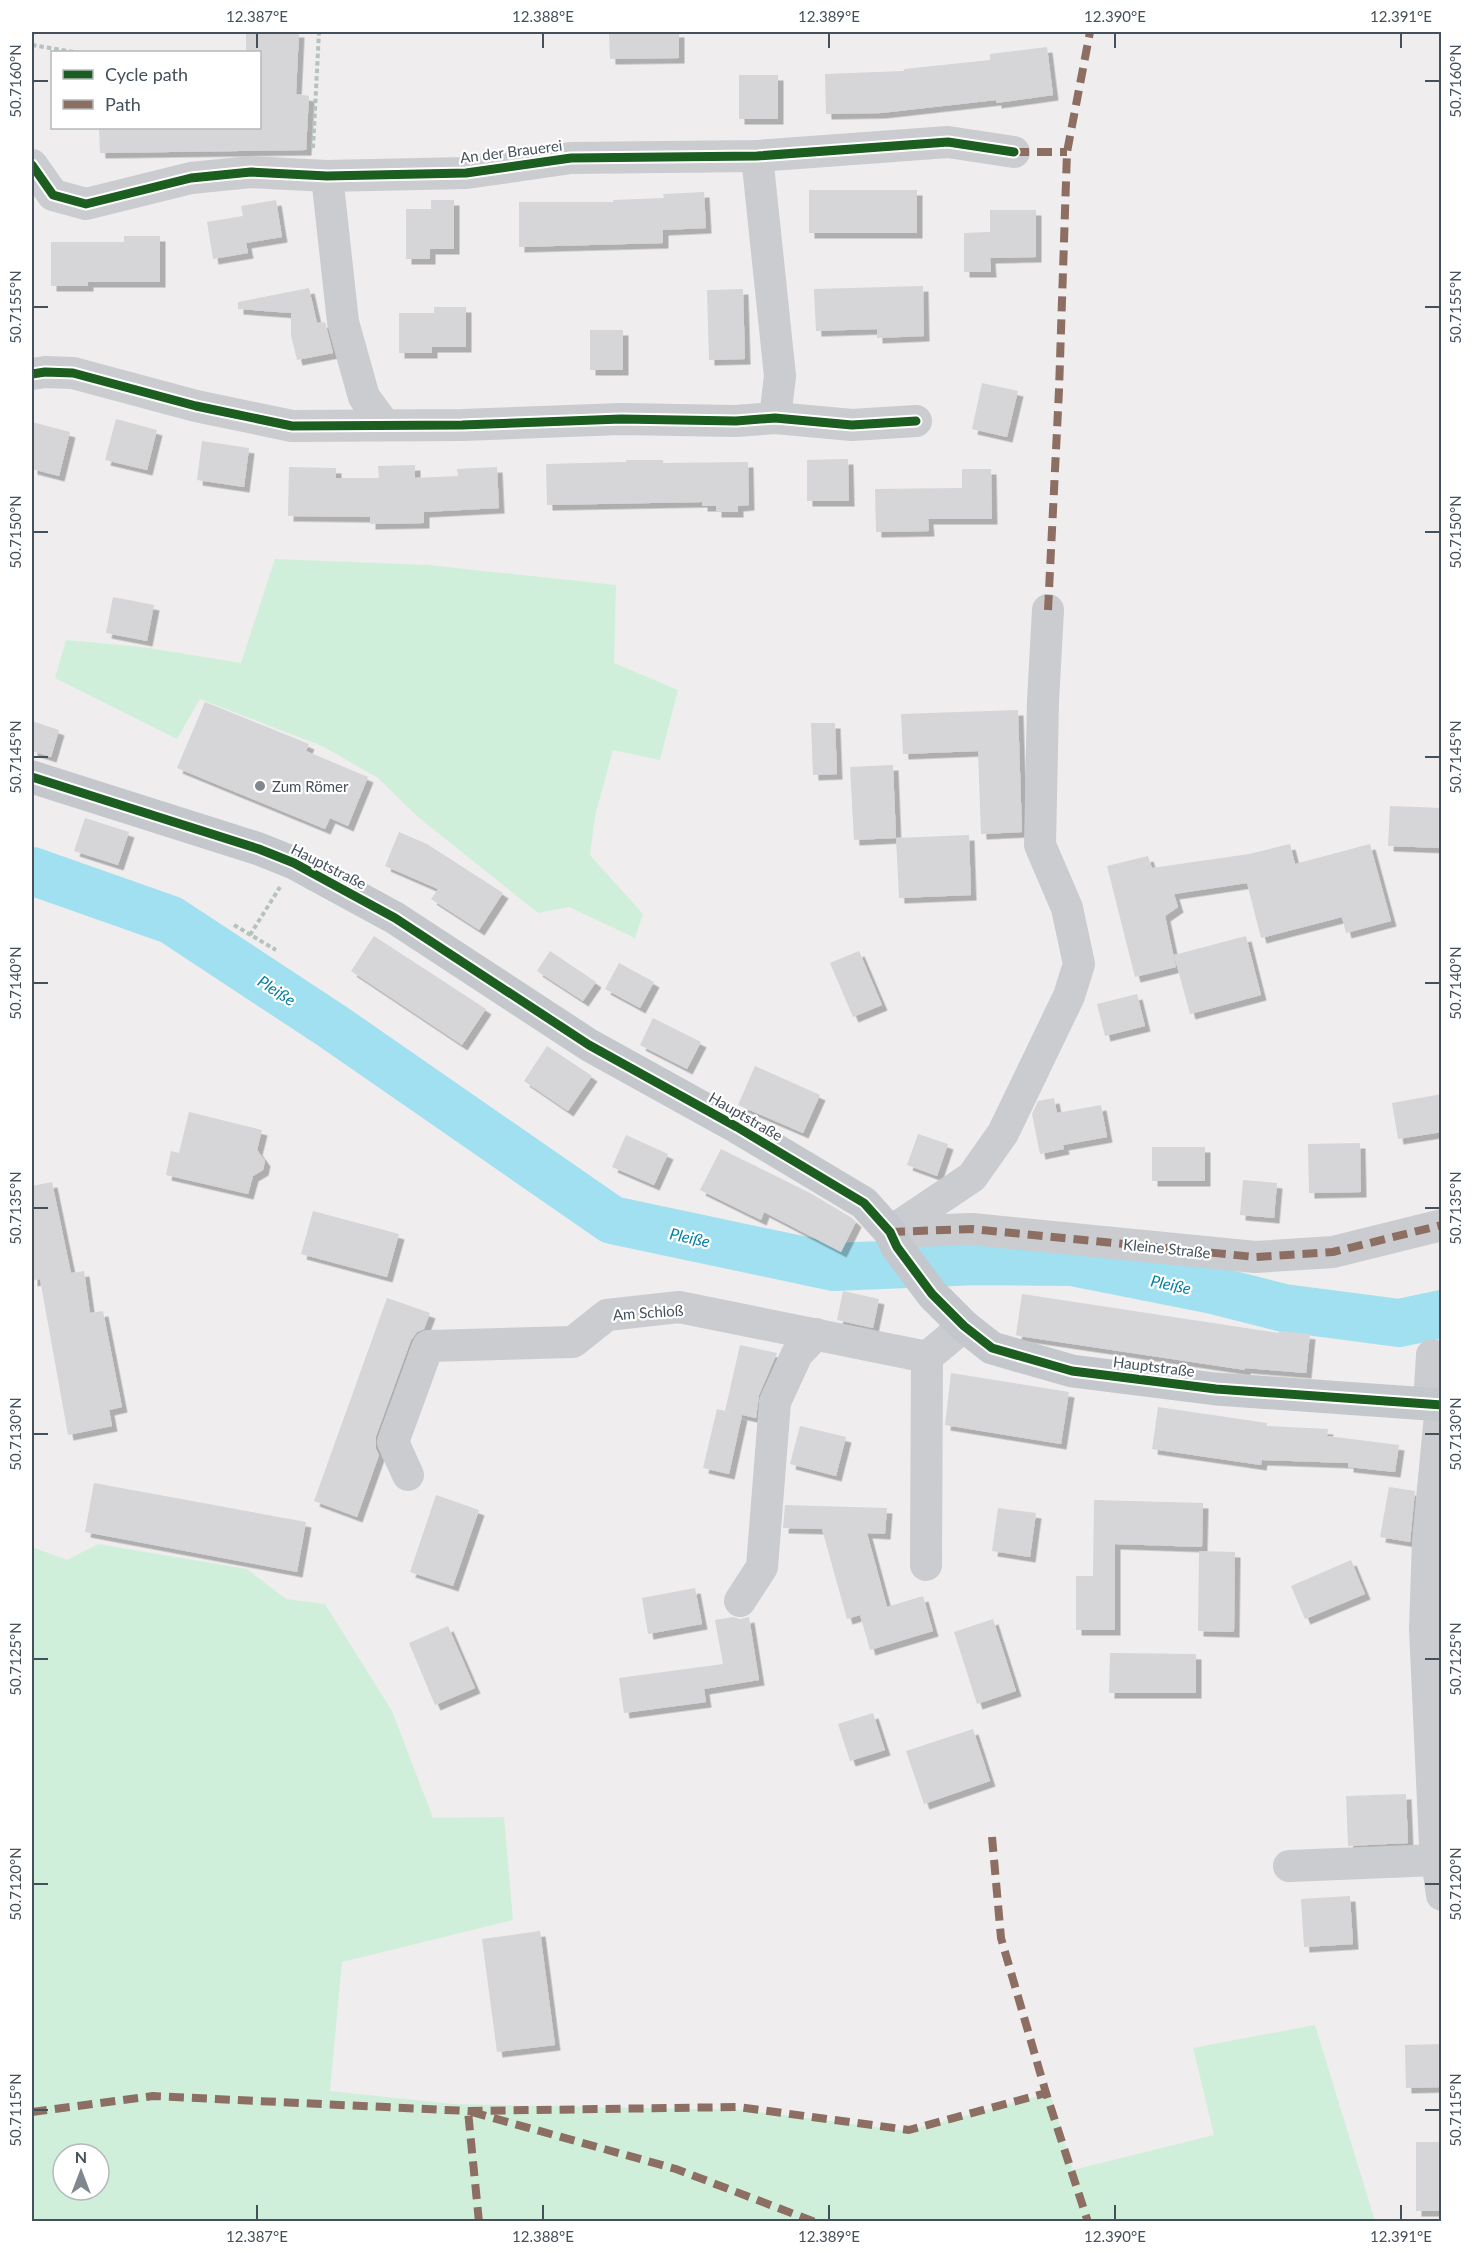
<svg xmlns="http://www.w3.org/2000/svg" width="1473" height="2253" font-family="Lato,sans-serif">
<defs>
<filter id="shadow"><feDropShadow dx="5.5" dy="5.5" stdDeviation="0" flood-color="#0004"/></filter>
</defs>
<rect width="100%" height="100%" fill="#efeded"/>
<!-- green -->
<g fill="#d0efdb" fill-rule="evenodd">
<path d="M275,559L427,565L616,585L614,663L678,690L660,760L613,750L595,816L590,855L643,914L635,938L569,907L538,913L418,817L378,778L322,746L200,699L177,739L55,678L66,640L142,647L241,663Z"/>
<path d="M98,1544L247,1569L286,1599L325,1604L392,1711L433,1818L504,1817L513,1920L342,1962L330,2091L453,2104L745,2110L907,2131L1050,2093L1073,2170L1214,2135L1193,2048L1315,2025L1375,2221H32V1547L67,1560ZM63,2154H99V2190H63Z"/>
</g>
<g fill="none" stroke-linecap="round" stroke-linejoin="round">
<!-- river -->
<path stroke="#a1e0f0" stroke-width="48" d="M32,871L171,920L332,1026L612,1220L834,1267L978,1261L1072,1262L1213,1290L1284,1308L1399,1323L1442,1314"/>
</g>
<!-- building -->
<g fill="#d6d5d7" filter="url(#shadow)">
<path d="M246,32H299L296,94L309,96L306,150L100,153L99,128H260V52H246Z"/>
<path d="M609,32H679V58L610,59Z"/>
<path d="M1047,47L1053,95L996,103V100L881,113L826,114L825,74L904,71V69L990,60V54Z"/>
<rect x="739" y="75" width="39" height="44"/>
<rect x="809" y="190" width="108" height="43"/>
<path d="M704,192L706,228L663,230V243L519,247V202H613V200L664,198L663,194Z"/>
<path d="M276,200L282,237L246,243L248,253L213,259L207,222L243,216L241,206Z"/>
<path d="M431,200H454V249H430V259H406V209H431Z"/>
<path d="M990,210H1036V257L990,258L991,272H964V233L990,232Z"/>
<path d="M124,236H160V282H88V286H51V242H124Z"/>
<path d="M923,286L924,336L877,338V329L816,331L814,289Z"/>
<path d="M309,288L317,323L325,322L333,353L297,360L291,335V313L238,309V302Z"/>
<path d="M743,289L745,359L709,360L707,290Z"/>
<path d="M434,307H466V347H432V353H399V313H434Z"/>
<rect x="590" y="330" width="33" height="40"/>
<path d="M982,383L1018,391L1007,437L972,429Z"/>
<path d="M116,419L157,430L147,470L105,460Z"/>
<path d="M32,422L70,432L59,476L32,469Z"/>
<path d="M202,441L249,448L244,487L197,480Z"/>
<path d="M848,459L849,501H807V460Z"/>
<path d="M626,460H663V463L748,462L749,505L738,506V512H716V506H702V502L547,505L546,464L626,462Z"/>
<path d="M415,465V478L458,476L457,469L497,467L499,508L424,512V523L370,524V517L288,516L289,467L336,468V478H379L378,466Z"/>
<path d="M962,469H991L992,519H928L929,531L876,532L875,489L962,488Z"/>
<path d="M113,597L154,605L147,641L106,633Z"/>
<path d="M205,702L309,744L306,751L368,777L348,826L330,818L325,829L177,768Z"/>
<path d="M1018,710L1022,832L981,834L978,751L903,754L901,714Z"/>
<path d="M32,721L59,730L51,757L32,751Z"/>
<path d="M811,723H835L837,774L813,775Z"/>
<path d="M893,765L896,838L854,840L850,767Z"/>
<path d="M1390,806L1442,808V848L1388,846Z"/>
<path d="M85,818L129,832L118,865L74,851Z"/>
<path d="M399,832L427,844L503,893L479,930L431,899L438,889L385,866Z"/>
<path d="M969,835L971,895L899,898L896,838Z"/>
<path d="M1290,844L1295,864L1370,844L1391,921L1346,933L1342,917L1261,938L1247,883L1174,894L1178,907L1165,916L1176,967L1135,977L1107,866L1148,856L1152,868L1249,854Z"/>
<path d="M374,936L486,1009L462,1045L351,971Z"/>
<path d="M1246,936L1261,995L1190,1014L1174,955Z"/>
<path d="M550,951L596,982L583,1001L537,971Z"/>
<path d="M859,951L882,1005L853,1017L830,963Z"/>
<path d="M619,963L654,982L640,1008L605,989Z"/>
<path d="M1137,994L1145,1026L1105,1036L1097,1004Z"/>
<path d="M653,1018L701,1042L687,1069L640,1045Z"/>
<path d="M547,1046L592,1076L568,1111L524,1081Z"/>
<path d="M755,1066L820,1095L803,1133L738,1105Z"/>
<path d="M1442,1094V1132L1398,1139L1392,1103Z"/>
<path d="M1054,1098L1057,1113L1101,1105L1107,1137L1063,1145L1064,1149L1040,1154L1032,1114L1038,1101Z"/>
<path d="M189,1112L262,1130L257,1150L265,1161L263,1170L253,1176L248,1194L166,1175L171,1151L179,1153Z"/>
<path d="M918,1134L948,1144L937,1176L907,1165Z"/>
<path d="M626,1135L668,1154L654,1185L612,1167Z"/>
<path d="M1360,1143L1361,1192L1309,1193L1308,1144Z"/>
<rect x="1152" y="1147" width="53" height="34"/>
<path d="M721,1149L810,1193L852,1218L856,1222L841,1252L764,1212L761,1220L700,1190Z"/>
<path d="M1243,1180L1277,1183L1274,1218L1240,1215Z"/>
<path d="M52,1182L71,1273L84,1271L90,1313L103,1311L122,1407L109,1410L112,1426L68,1435L40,1279L32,1281V1186Z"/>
<path d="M313,1211L399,1234L387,1277L301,1254Z"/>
<path d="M843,1291L879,1299L873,1328L837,1320Z"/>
<path d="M1022,1294L1279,1333V1331L1310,1334L1306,1373L1245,1368V1370L1019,1336L1016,1335Z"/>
<path d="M387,1298L430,1313L424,1329L417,1332L411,1340L376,1436V1449L379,1455L357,1517L314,1501Z"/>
<path d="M740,1345L777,1353L759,1395L756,1418L725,1411Z"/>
<path d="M951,1373L1069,1392L1061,1444L945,1425Z"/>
<path d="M1158,1407L1267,1423V1426L1328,1429L1327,1436L1399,1445L1395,1472L1348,1467V1463L1262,1460L1261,1465L1152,1449Z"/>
<path d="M717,1409L742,1415L729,1474L703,1468Z"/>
<path d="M800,1426L846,1437L836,1476L790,1464Z"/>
<path d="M94,1483L306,1522L297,1572L85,1532Z"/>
<path d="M1389,1487L1415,1491L1410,1542L1380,1537Z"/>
<path d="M436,1495L479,1510L453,1586L410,1572Z"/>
<path d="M1094,1500L1203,1503L1202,1547L1115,1544V1630H1076V1576H1093Z"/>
<path d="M785,1505L887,1508L885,1534L867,1533L887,1607L923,1596L933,1631L870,1650L860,1615L847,1619L822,1529L783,1528Z"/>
<path d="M998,1508L1036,1513L1030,1557L992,1551Z"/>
<path d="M1199,1551L1235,1552L1234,1632L1198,1631Z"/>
<path d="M1351,1560L1365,1594L1305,1619L1291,1586Z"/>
<path d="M695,1588L702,1624L648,1634L642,1598Z"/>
<path d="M733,1617L740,1619L749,1617L759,1680L704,1689L706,1702L624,1713L619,1678L723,1664L715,1620Z"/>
<path d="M993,1619L1016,1691L977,1704L954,1632Z"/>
<path d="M448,1626L475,1688L435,1705L409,1643Z"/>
<path d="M1110,1653L1196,1654V1693H1109Z"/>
<path d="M873,1713L885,1750L850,1761L838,1724Z"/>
<path d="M973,1729L990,1781L924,1804L906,1751Z"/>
<path d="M1406,1794L1408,1843L1348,1846L1346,1796Z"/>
<path d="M1350,1896L1353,1944L1304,1947L1301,1899Z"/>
<path d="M540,1931L555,2045L497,2052L482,1939Z"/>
<path d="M1442,2044V2087L1406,2088L1405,2045Z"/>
<rect x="1416" y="2142" width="26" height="69"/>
</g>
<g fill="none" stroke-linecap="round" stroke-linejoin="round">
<!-- path -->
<g stroke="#b5c3be" stroke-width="4" stroke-dasharray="4.5 3" stroke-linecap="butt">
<path d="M32,45L74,52"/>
<path d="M313,148L319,32"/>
<path d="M234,925L276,950"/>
<path d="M250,935L280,887"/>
</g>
<!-- minor -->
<g stroke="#cacccf" stroke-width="32">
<path d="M757,156L780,376L775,418"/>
<path d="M32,165L53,195L86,204L191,178L251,172L327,176L466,173L571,158L757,156L948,142L1014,152"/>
<path d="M327,176L343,322L364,397L384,424"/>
<path d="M32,374L45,372L73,373L196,406L292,426L462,425L621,419L736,421L775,418L852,425L916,421"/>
<path d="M890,1232L972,1177L1003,1133L1069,996L1079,964L1067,908L1040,845L1043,701L1048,610"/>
<path d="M891,1232L972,1229L1255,1257L1333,1252L1442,1225"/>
<path d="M1429,1404L1432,1355"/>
<path d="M1441,1405L1428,1541L1425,1629L1435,1845L1442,1895"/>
<path d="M408,1475L393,1442L428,1346L573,1342L607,1315L679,1307L927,1357L964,1326"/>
<path d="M926,1565L927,1357"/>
<path d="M740,1601L762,1567L775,1402L797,1354L816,1334"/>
<path d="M1289,1866L1437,1860"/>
</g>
<!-- major -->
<path stroke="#c4c8cd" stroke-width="33" d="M32,777L259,849L294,863L395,918L589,1045L737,1127L864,1203L890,1232L897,1247L932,1294L964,1326L992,1348L1072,1371L1216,1389L1442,1405"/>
<!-- quiet -->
<g stroke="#8d6e63" stroke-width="8" stroke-dasharray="15 8" stroke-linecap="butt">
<path d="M1014,152H1067"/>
<path d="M1048,610L1059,390L1067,152L1090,32"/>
<path d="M890,1232L972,1229L1255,1257L1333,1252L1442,1225"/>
<path d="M992,1837L1001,1938L1046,2093L1088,2222"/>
<path d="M32,2112L153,2096L468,2111L738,2107L909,2130L1046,2093"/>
<path d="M479,2222L468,2111L676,2169L815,2222"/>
</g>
<defs>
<g id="cycleway">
<path d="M32,165L53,195L86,204L191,178L251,172L327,176L466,173L571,158L757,156L948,142L1014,152"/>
<path d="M32,374L45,372L73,373L196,406L292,426L462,425L621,419L736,421L775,418L852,425L916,421"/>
<path d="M32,777L259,849L294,863L395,918L589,1045L737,1127L864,1203L890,1232L897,1247L932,1294L964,1326L992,1348L1072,1371L1216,1389L1442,1405"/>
</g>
</defs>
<!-- cycleway casing -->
<use href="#cycleway" stroke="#fff" stroke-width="13"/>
<!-- cycleway -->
<use href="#cycleway" stroke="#1b5e20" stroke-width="9"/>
</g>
<!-- ticks -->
<path fill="none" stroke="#44505b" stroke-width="2" d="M257,33V48M543,33V48M829,33V48M1115,33V48M1401,33V48M33,81H48M1425,81H1440M33,307H48M1425,307H1440M33,532H48M1425,532H1440M33,757H48M1425,757H1440M33,983H48M1425,983H1440M33,1208H48M1425,1208H1440M33,1434H48M1425,1434H1440M33,1659H48M1425,1659H1440M33,1884H48M1425,1884H1440M33,2110H48M1425,2110H1440M257,2205V2220M543,2205V2220M829,2205V2220M1115,2205V2220M1401,2205V2220"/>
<!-- markers -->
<circle fill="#80878e" stroke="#fff" stroke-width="2" cx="260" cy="786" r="6"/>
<g text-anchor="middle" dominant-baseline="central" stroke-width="4.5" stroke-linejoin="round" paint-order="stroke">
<!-- street labels -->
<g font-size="15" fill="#44505b" stroke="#fff">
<text transform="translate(511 151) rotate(-7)">An der Brauerei</text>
<text transform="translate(329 866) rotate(27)">Hauptstraße</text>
<text transform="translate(746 1116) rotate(30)">Hauptstraße</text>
<text transform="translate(1167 1248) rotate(6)">Kleine Straße</text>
<text transform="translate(648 1312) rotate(-4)">Am Schloß</text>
<text transform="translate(1154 1366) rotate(7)">Hauptstraße</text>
</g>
<!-- poi labels -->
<g font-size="15" fill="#44505b" stroke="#fff" text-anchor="start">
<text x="272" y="786">Zum Römer</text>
</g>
<!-- water labels -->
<g font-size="16" font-style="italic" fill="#0480a0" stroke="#fff">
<text transform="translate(277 990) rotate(33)">Pleiße</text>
<text transform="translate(690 1237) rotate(12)">Pleiße</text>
<text transform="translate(1171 1284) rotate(12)">Pleiße</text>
</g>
</g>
<!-- border -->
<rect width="1473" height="2253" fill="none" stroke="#ffffff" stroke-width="66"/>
<!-- legend -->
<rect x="51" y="51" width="210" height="78" fill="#ffffff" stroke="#b4b9bd" stroke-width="1.5"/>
<rect x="63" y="70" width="30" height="9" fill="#1b5e20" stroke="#b4b9bd" stroke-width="1.5"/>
<text x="105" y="81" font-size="18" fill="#44505b">Cycle path</text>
<rect x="63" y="100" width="30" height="9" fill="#8d6e63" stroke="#b4b9bd" stroke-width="1.5"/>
<text x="105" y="111" font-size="18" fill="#44505b">Path</text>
<!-- north arrow -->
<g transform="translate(81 2172)"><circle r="28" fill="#ffffff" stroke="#b4b9bd" stroke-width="1.5"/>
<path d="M0-4.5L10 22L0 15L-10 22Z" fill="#80878e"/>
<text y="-9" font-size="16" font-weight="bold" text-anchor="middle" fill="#44505b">N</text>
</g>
<rect x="33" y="33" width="1407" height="2187" fill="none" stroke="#44505b" stroke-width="2"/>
<g font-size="15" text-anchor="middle" fill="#44505b">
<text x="257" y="22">12.387°E</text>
<text x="543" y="22">12.388°E</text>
<text x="829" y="22">12.389°E</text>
<text x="1115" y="22">12.390°E</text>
<text x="1401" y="22">12.391°E</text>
<text transform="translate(16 81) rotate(-90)" y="5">50.7160°N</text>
<text transform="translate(1456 81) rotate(-90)" y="5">50.7160°N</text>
<text transform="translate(16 307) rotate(-90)" y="5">50.7155°N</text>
<text transform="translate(1456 307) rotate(-90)" y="5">50.7155°N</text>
<text transform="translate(16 532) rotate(-90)" y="5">50.7150°N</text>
<text transform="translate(1456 532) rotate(-90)" y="5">50.7150°N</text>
<text transform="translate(16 757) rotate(-90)" y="5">50.7145°N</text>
<text transform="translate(1456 757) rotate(-90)" y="5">50.7145°N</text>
<text transform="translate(16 983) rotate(-90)" y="5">50.7140°N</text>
<text transform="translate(1456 983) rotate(-90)" y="5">50.7140°N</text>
<text transform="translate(16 1208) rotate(-90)" y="5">50.7135°N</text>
<text transform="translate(1456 1208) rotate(-90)" y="5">50.7135°N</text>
<text transform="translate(16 1434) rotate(-90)" y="5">50.7130°N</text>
<text transform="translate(1456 1434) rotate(-90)" y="5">50.7130°N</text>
<text transform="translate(16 1659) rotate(-90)" y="5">50.7125°N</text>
<text transform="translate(1456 1659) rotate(-90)" y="5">50.7125°N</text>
<text transform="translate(16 1884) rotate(-90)" y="5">50.7120°N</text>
<text transform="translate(1456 1884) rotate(-90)" y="5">50.7120°N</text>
<text transform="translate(16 2110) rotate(-90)" y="5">50.7115°N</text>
<text transform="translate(1456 2110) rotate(-90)" y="5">50.7115°N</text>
<text x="257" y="2242">12.387°E</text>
<text x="543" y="2242">12.388°E</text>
<text x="829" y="2242">12.389°E</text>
<text x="1115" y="2242">12.390°E</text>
<text x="1401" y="2242">12.391°E</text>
</g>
</svg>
